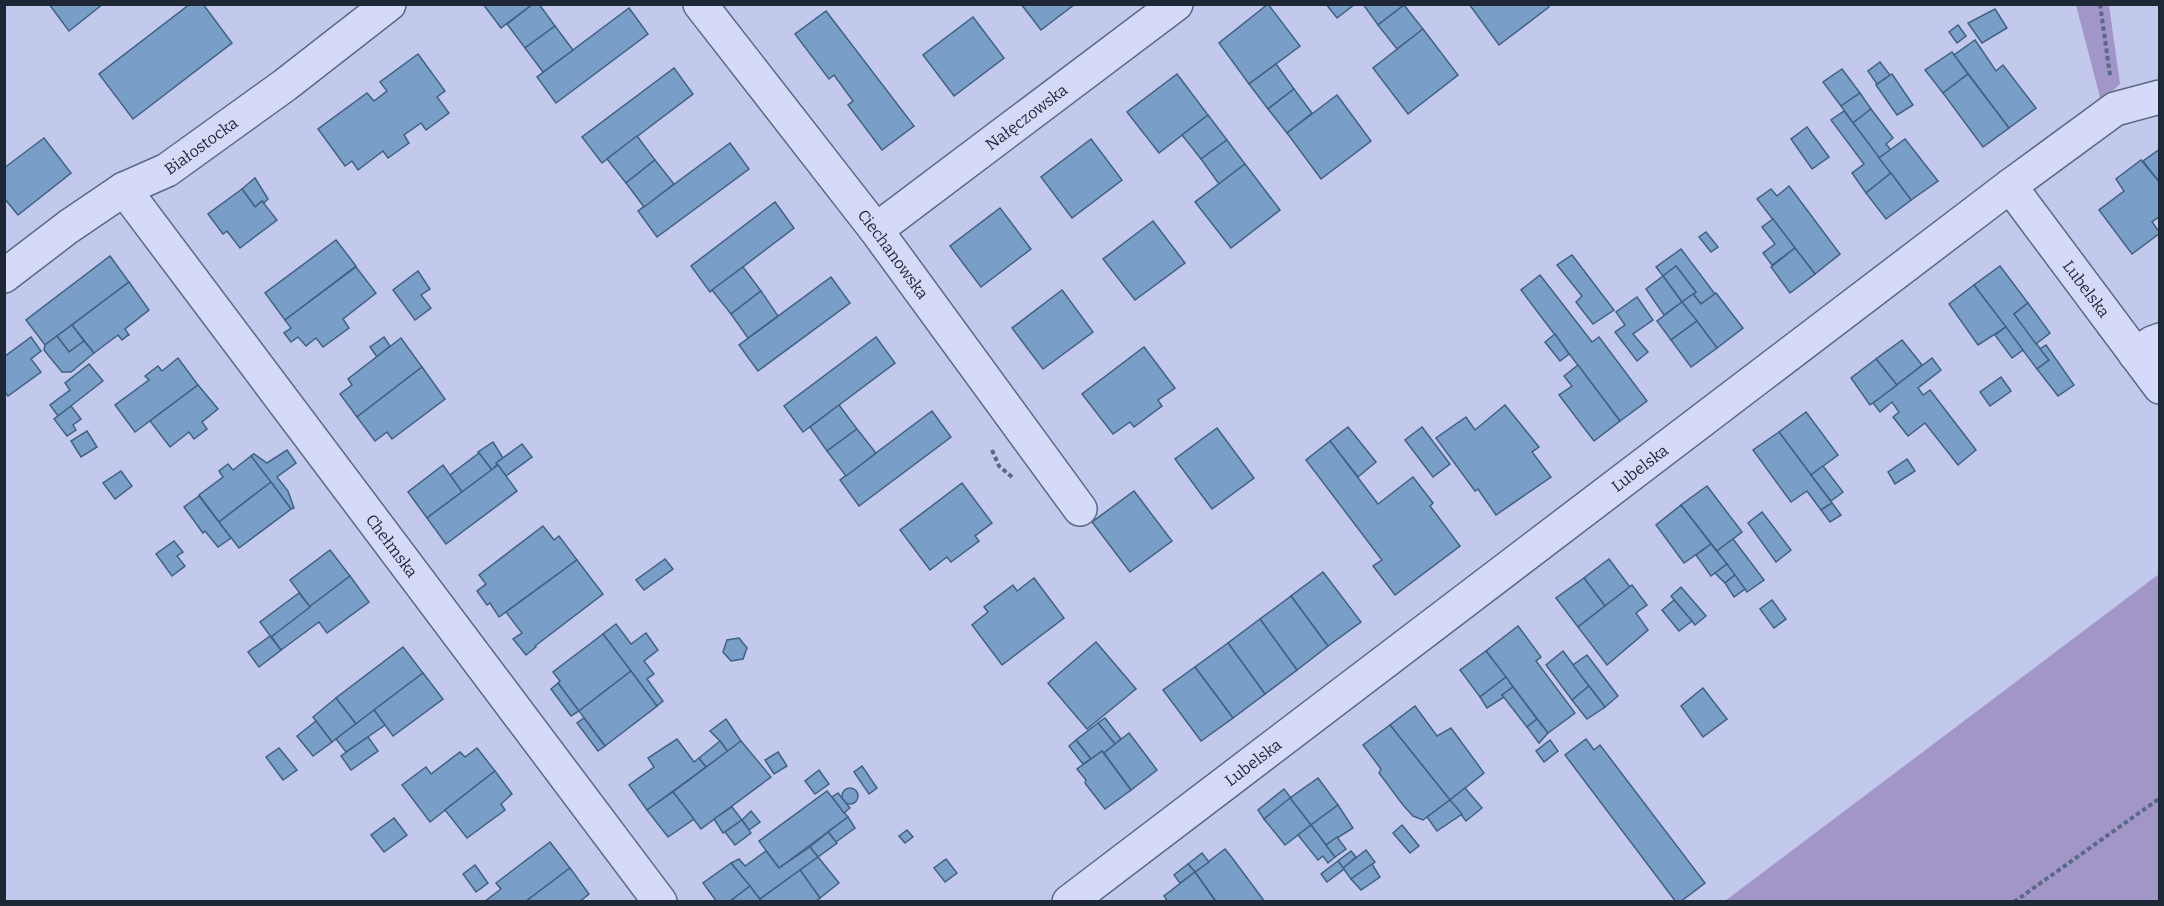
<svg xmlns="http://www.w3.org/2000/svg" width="2164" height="906" font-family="Bitter,serif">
<rect width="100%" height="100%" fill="#c2c9ec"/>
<!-- green -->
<g fill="#a296c9">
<path d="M2076,5H2109L2120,84L2101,101Z"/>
<path d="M2159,574V901H1725Z"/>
</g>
<!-- building -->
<g fill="#799ec8" stroke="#416182" stroke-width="1.5">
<path d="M49,4H103L69,31Z"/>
<path d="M190,4H203L232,43L133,119L99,74Z"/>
<path d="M483,4H533L501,28Z"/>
<path d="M533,4H539L555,26L525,48L507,24Z"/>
<path d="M1021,4H1075L1041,30Z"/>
<path d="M1268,4L1300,46L1249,84L1219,43Z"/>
<path d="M1326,4H1355L1337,18Z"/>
<path d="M1363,4H1404V5L1378,25Z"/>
<path d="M1469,4H1548L1549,7L1499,45Z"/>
<path d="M1404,5L1423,29L1397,49L1378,25Z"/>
<path d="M629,8L648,34L556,103L537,77Z"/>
<path d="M1995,9L2007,28L1982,43L1968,23Z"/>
<path d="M826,11L914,126L882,150L848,105L853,101L834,75L829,79L795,34Z"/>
<path d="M973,17L1004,58L954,96L923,55Z"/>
<path d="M1958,25L1966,36L1957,43L1949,32Z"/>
<path d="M555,26L573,50L543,72L525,48Z"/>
<path d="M1423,29L1458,75L1408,114L1373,68Z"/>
<path d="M1975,40L1996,71L2003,65L2036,108L2009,128L1954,55Z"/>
<path d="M1952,52L1968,74L1943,93L1925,70Z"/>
<path d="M418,54L445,91L437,97L449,113L426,130L421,123L404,135L409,143L388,158L383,151L358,170L352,161L345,166L318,129L367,93L374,101L387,91L380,82Z"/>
<path d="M1880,62L1890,75L1877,84L1868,71Z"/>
<path d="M1276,64L1294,89L1268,109L1249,84Z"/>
<path d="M674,68L693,94L602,163L582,137Z"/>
<path d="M1842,69L1860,93L1841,106L1823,82Z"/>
<path d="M1177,74L1208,115L1159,153L1127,112Z"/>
<path d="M1892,74L1913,105L1897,115L1876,85Z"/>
<path d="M1968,74L2009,128L1983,147L1943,93Z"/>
<path d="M1294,89L1312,113L1287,133L1268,109Z"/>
<path d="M1860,93L1871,109L1853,123L1841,106Z"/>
<path d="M1337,95L1371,141L1321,179L1287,133Z"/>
<path d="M1871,109L1893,138L1886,144L1891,150L1879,158L1853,123Z"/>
<path d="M1844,111L1891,173L1866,193L1852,173L1864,164L1831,120Z"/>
<path d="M1208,115L1227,140L1201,159L1182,135Z"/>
<path d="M1807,127L1829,157L1812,169L1791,139Z"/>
<path d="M637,136L655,160L626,183L607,159Z"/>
<path d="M44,138L71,173L18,215L4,198V168Z"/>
<path d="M1091,139L1122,180L1072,218L1041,177Z"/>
<path d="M1905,139L1938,181L1911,200L1879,158Z"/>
<path d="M1227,140L1245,164L1219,184L1201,159Z"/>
<path d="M730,143L749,169L657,237L638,211Z"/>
<path d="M2160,149V183L2143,161Z"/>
<path d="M655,160L674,184L644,207L626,183Z"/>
<path d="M2141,160L2160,183V216L2152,222L2160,233L2132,254L2099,210L2124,191L2116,179Z"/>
<path d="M1245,164L1280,210L1231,248L1195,202Z"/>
<path d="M1891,173L1911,200L1886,219L1866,193Z"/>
<path d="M255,178L268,199L264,203L262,201L255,207L242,189Z"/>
<path d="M1789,186L1840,254L1815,274L1757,199L1771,189L1777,196Z"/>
<path d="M242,189L255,207L262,201L277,220L240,248L227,231L223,234L208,214Z"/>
<path d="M775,202L794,228L710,292L691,266Z"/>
<path d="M1000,208L1031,249L981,287L950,246Z"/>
<path d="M1773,219L1795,248L1772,265L1763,253L1775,244L1762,227Z"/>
<path d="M1153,221L1185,263L1135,300L1103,259Z"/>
<path d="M1706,232L1718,247L1711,252L1699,237Z"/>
<path d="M336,240L356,266L285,320L265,293Z"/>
<path d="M1795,248L1815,274L1790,293L1771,267Z"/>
<path d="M1681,249L1715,294L1701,304L1693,294L1696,292L1676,266L1663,276L1656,267Z"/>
<path d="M1572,255L1614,310L1593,324L1576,302L1582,296L1557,265Z"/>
<path d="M110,256L129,282L45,345L26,320Z"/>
<path d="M1676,266L1696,292L1682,302L1663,276Z"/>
<path d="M2000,266L2028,303L2014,314L2049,360L2037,369L1974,285Z"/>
<path d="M356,267L376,293L343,319L349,328L323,347L316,338L306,346L298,337L291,342L284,333L291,328L285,320Z"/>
<path d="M743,267L761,291L731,314L712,290Z"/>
<path d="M418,271L430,289L421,295L431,308L415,320L393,290Z"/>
<path d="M1540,275L1592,342L1599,337L1647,401L1620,421L1521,290Z"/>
<path d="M1663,276L1682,302L1664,315L1646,289Z"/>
<path d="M831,277L850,303L758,371L739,345Z"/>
<path d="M129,282L149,310L125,329L129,335L127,336L122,340L118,335L94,353L72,325Z"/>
<path d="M1974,285L2006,327L1978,345L1949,304Z"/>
<path d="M1062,290L1093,332L1043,369L1012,328Z"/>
<path d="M761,291L778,316L748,338L731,314Z"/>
<path d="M1716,293L1743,328L1717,348L1682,302L1693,294L1701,304Z"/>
<path d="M1637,297L1653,320L1633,334L1648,352L1637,361L1615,332L1625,325L1616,312Z"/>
<path d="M1682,302L1697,321L1671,340L1657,321Z"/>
<path d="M2028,303L2050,333L2036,344L2014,314Z"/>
<path d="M1697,321L1717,348L1691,367L1671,340Z"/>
<path d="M72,325L84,341L69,352L57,336Z"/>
<path d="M2006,327L2023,350L2012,358L1995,335Z"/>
<path d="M1555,334L1569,354L1560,361L1545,342Z"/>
<path d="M57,336L69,352L84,341L94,353L71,372H62L44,350L45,345Z"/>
<path d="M31,337L41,351L31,359L41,372L8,396L4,391V357Z"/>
<path d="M384,337L390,346L377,357L370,347Z"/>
<path d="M876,337L895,363L803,432L784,406Z"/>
<path d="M401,338L422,367L357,417L340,394L352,385L348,379Z"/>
<path d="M1902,340L1922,365L1897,385L1876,359Z"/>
<path d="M2046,345L2074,385L2058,396L2037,369L2049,360L2040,349Z"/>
<path d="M1144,347L1175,388L1158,400L1162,406L1134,427L1130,422L1113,434L1082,394Z"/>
<path d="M178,358L198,385L135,432L115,405L149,380L145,376L158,366L162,371Z"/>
<path d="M1932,358L1941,370L1918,388L1923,395L1930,390L1976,450L1958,465L1925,423L1908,436L1893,417L1899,412L1892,402L1880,412L1873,403Z"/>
<path d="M1876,359L1897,385L1870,405L1851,378Z"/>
<path d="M89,364L103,381L58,416L50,405L70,390L65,383Z"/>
<path d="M1578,365L1620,421L1594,441L1559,395L1572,386L1564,376Z"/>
<path d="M422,367L445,399L392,439L387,432L375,441L357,417Z"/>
<path d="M2001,377L2011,391L1990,406L1980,392Z"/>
<path d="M198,385L218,409L202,422L207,429L194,439L189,432L170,447L150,421Z"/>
<path d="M839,405L857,429L827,451L810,427Z"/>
<path d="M1505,405L1539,447L1532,452L1551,477L1496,515L1478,489L1475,491L1436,438L1466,417L1475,430Z"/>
<path d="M71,406L81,419L73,425L76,430L67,436L54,419Z"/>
<path d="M932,411L951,437L859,506L840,480Z"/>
<path d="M1806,412L1838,455L1811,475L1779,432Z"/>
<path d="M1348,427L1376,462L1358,477L1330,441Z"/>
<path d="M1422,427L1450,464L1433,477L1405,440Z"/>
<path d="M1217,428L1254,478L1212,509L1175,459Z"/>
<path d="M857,429L876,453L846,476L827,451Z"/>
<path d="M87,431L97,447L81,457L71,441Z"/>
<path d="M1779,432L1832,503L1821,510L1807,491L1791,502L1753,450Z"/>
<path d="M1330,441L1378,504L1413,477L1433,503L1430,506L1460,546L1395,595L1373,566L1382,560L1306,460Z"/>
<path d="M493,442L503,458L492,470L478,452Z"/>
<path d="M522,444L532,457L506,476L496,463Z"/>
<path d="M287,450L296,463L277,477L288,491L294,508L291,509L251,456L254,454L267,463Z"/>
<path d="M479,453L492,470L462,492L450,475Z"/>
<path d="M251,456L271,482L219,522L199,495L223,477L219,471L228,464L233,470Z"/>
<path d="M1907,459L1915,471L1895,484L1888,472Z"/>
<path d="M443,465L462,492L427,518L408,492Z"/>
<path d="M498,465L517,491L446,544L427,518Z"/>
<path d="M1823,466L1843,492L1831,501L1811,475Z"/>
<path d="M121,471L132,486L115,499L103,483Z"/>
<path d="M271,482L291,509L239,548L219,522Z"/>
<path d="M962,483L992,523L975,536L979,541L951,562L947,557L930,570L900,530Z"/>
<path d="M1707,486L1742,532L1717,551L1681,505Z"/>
<path d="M1134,491L1172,541L1130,572L1092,522Z"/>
<path d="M199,496L231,538L218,547L205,531L203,533L184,507Z"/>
<path d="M1832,503L1841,515L1830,522L1821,510Z"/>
<path d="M1681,505L1711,544L1684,563L1656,525Z"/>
<path d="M1762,512L1791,550L1776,562L1748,523Z"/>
<path d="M543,526L554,540L559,536L577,560L499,617L490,603L487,605L477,591L486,584L479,575Z"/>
<path d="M1733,539L1764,580L1747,592L1717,551Z"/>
<path d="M174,541L183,552L177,556L185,566L172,576L156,554Z"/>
<path d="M1711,544L1727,564L1711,576L1696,555Z"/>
<path d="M330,550L350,576L310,607L290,580Z"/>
<path d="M665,559L673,569L644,590L636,580Z"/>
<path d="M1609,559L1630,587L1605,606L1584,578Z"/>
<path d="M577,560L603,594L535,646L536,647L526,655L513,639L522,633L506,612Z"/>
<path d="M1727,564L1735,575L1725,583L1715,573Z"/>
<path d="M1323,572L1361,622L1328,646L1291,596Z"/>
<path d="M1735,575L1745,589L1734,597L1725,583Z"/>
<path d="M350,576L369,602L327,633L319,622L281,650L271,636Z"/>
<path d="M1034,578L1064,618L1002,665L972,625L988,612L984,607L1013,585L1017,591Z"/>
<path d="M1584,578L1605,606L1578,627L1556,598Z"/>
<path d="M1632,585L1647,605L1636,613L1648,630L1607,665L1578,627Z"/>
<path d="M1681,587L1706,616L1695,625L1671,596Z"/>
<path d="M299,593L310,607L271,637L260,622Z"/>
<path d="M1291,596L1328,646L1297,670L1260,619Z"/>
<path d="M1674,600L1692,621L1679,631L1662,610Z"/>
<path d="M1772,600L1786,619L1774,628L1760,609Z"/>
<path d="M1260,619L1297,670L1265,694L1228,643Z"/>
<path d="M616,624L631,644L646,633L658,650L644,661L654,674L647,679L663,701L657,706L603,634Z"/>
<path d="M1518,626L1541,657L1536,661L1575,713L1548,733L1486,651Z"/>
<path d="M603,634L631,671L579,711L558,683L560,681L553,672Z"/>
<path d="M270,636L281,650L259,667L248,652Z"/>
<path d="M739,638L747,648L743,659L731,661L723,652L727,640Z"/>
<path d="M1096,642L1136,689L1087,729L1048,683Z"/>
<path d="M1228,643L1265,694L1233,718L1195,667Z"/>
<path d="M403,647L423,673L356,724L336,698Z"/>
<path d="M1486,651L1506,677L1480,697L1460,670Z"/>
<path d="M1563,651L1589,686L1572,700L1546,665Z"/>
<path d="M1587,655L1618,696L1605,707L1573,665Z"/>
<path d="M1195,667L1233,718L1201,741L1163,690Z"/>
<path d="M631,671L657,706L605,746L579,711Z"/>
<path d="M423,673L443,699L393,736L374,710Z"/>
<path d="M1506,677L1513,687L1502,695L1504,697L1487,708L1480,697Z"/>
<path d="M558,683L579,711L571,716L551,689Z"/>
<path d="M1589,686L1605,707L1587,719L1572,700Z"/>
<path d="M1513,687L1537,719L1527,727L1502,695Z"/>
<path d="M1703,688L1727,719L1703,737L1681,706Z"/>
<path d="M336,698L356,724L332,742L313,717Z"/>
<path d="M1415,706L1437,736L1451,728L1484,773L1450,800L1390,725Z"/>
<path d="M374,710L385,725L346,752L336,739Z"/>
<path d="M584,718L605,746L598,751L577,723Z"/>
<path d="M1105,718L1121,739L1115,744L1098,723Z"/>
<path d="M726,719L741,741L728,752L720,741L710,731Z"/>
<path d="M1537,719L1548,733L1539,743L1527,727Z"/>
<path d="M316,721L332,742L313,756L297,736Z"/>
<path d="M1098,723L1115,744L1104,753L1102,751L1091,759L1076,740Z"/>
<path d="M1390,725L1450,800L1423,820L1413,816L1403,805L1379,773L1381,769L1363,745Z"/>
<path d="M1129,733L1157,770L1131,790L1104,753Z"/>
<path d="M368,737L378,751L351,770L341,756Z"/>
<path d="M677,739L694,762L699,758L706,767L647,810L629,785L654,767L648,758Z"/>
<path d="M1586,739L1594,750L1600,745L1705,883L1680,902H1676L1565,755Z"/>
<path d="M1076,740L1091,759L1083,764L1069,746Z"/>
<path d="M1550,740L1558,751L1544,762L1536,751Z"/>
<path d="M720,741L728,752L706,767L699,758Z"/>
<path d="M741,741L771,777L701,829L673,792Z"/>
<path d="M279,748L297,770L283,780L266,757Z"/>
<path d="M477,748L495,771L430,822L402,785L426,767L431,774L460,752L465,757Z"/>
<path d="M1102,751L1131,790L1105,809L1085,783L1086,780L1077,769Z"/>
<path d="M778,752L787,766L774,774L765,760Z"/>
<path d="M862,766L877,788L869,794L854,772Z"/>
<path d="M819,770L829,784L815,794L805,781Z"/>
<path d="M495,771L512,794L501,804L505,810L467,838L445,810Z"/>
<path d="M1318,778L1338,805L1311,825L1290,798Z"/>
<circle cx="850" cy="796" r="8"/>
<path d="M1465,788L1482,808L1466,821L1450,800Z"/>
<path d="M1284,789L1291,798L1264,819L1258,810Z"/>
<path d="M827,791L848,817L779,868L759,841Z"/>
<path d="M673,792L694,819L668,837L647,810Z"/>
<path d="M838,793L850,808L844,813L832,797Z"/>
<path d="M1290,798L1311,825L1285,845L1264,819Z"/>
<path d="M1450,800L1462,814L1437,831L1427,817Z"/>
<path d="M1338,805L1353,828L1326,845L1311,825Z"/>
<path d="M732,807L742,820L723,833L714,819Z"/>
<path d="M751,811L760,822L749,830L742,820Z"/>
<path d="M848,817L855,828L836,842L828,832Z"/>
<path d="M394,818L407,835L384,852L371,835Z"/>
<path d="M742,820L751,833L735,845L725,832Z"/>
<path d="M1311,825L1335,857L1328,863L1323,856L1318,860L1298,835Z"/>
<path d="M1402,825L1419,846L1410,853L1393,833Z"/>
<path d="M907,830L913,837L905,843L899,836Z"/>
<path d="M828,832L837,843L818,857L810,847Z"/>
<path d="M1337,837L1346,849L1335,857L1326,845Z"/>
<path d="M550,842L570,868L525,902H484L501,889L496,883Z"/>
<path d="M810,847L818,857L760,899L731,863L739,859L745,866L766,851L779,868Z"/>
<path d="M1225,849L1233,859L1265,902H1216L1215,900L1195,872Z"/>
<path d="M1366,850L1375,862L1351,879L1343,868Z"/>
<path d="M1351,851L1356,857L1343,868L1338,861Z"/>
<path d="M1202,853L1209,862L1195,872L1188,864Z"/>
<path d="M818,857L839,883L820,898L800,870Z"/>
<path d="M946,859L957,873L945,882L934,868Z"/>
<path d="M1338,861L1344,869L1327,882L1321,874Z"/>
<path d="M731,863L750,886L729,902H717L703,883Z"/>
<path d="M1188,864L1195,872L1180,883L1174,875Z"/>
<path d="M1372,864L1380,877L1361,890L1351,879Z"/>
<path d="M475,865L488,883L476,892L463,874Z"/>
<path d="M570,868L589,894L579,902H525Z"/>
<path d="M800,870L820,898L815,902H762L760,899Z"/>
<path d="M1195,872L1216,902H1168L1164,896Z"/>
<path d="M750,886L762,902H729Z"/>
</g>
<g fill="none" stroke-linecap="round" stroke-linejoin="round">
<defs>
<g id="street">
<path id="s1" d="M700,4L876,230L1080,509"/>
<path id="s2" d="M2010,186L2160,387"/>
<path id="s3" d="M124,189L660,902"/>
<path id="s4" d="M876,230L1176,4"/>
<path id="s5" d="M4,276L68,227L124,189L167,170L285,85L389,4"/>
<path d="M2135,354L2152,343L2160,340"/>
<path id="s6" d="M1069,902L2010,186L2115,109L2160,97"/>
</g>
</defs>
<!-- street casing -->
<use href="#street" stroke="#5a6984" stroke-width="36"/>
<!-- path -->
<g stroke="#5a6984" stroke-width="4" stroke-dasharray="4.5 3" stroke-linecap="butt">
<path d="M2100,4L2110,75"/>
<path d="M992,450L999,466L1012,477"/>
<path d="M2014,902L2160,798"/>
</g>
<!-- street -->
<use href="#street" stroke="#d4daf7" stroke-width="33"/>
</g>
<g text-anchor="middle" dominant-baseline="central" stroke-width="4.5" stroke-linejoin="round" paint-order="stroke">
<!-- street labels -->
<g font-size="16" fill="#1d2735" stroke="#d1d7f3">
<text stroke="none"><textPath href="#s4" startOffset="188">Nałęczowska</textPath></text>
<text stroke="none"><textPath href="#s5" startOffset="237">Białostocka</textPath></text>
<text stroke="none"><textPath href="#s1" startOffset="316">Ciechanowska</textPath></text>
<text stroke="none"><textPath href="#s2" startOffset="128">Lubelska</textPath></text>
<text stroke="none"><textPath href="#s6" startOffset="717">Lubelska</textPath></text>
<text stroke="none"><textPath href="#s3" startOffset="446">Chełmska</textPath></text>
<text stroke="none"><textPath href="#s6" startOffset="231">Lubelska</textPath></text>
</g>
</g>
<!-- border -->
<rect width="2164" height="906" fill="none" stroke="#1d2735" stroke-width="12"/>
</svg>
